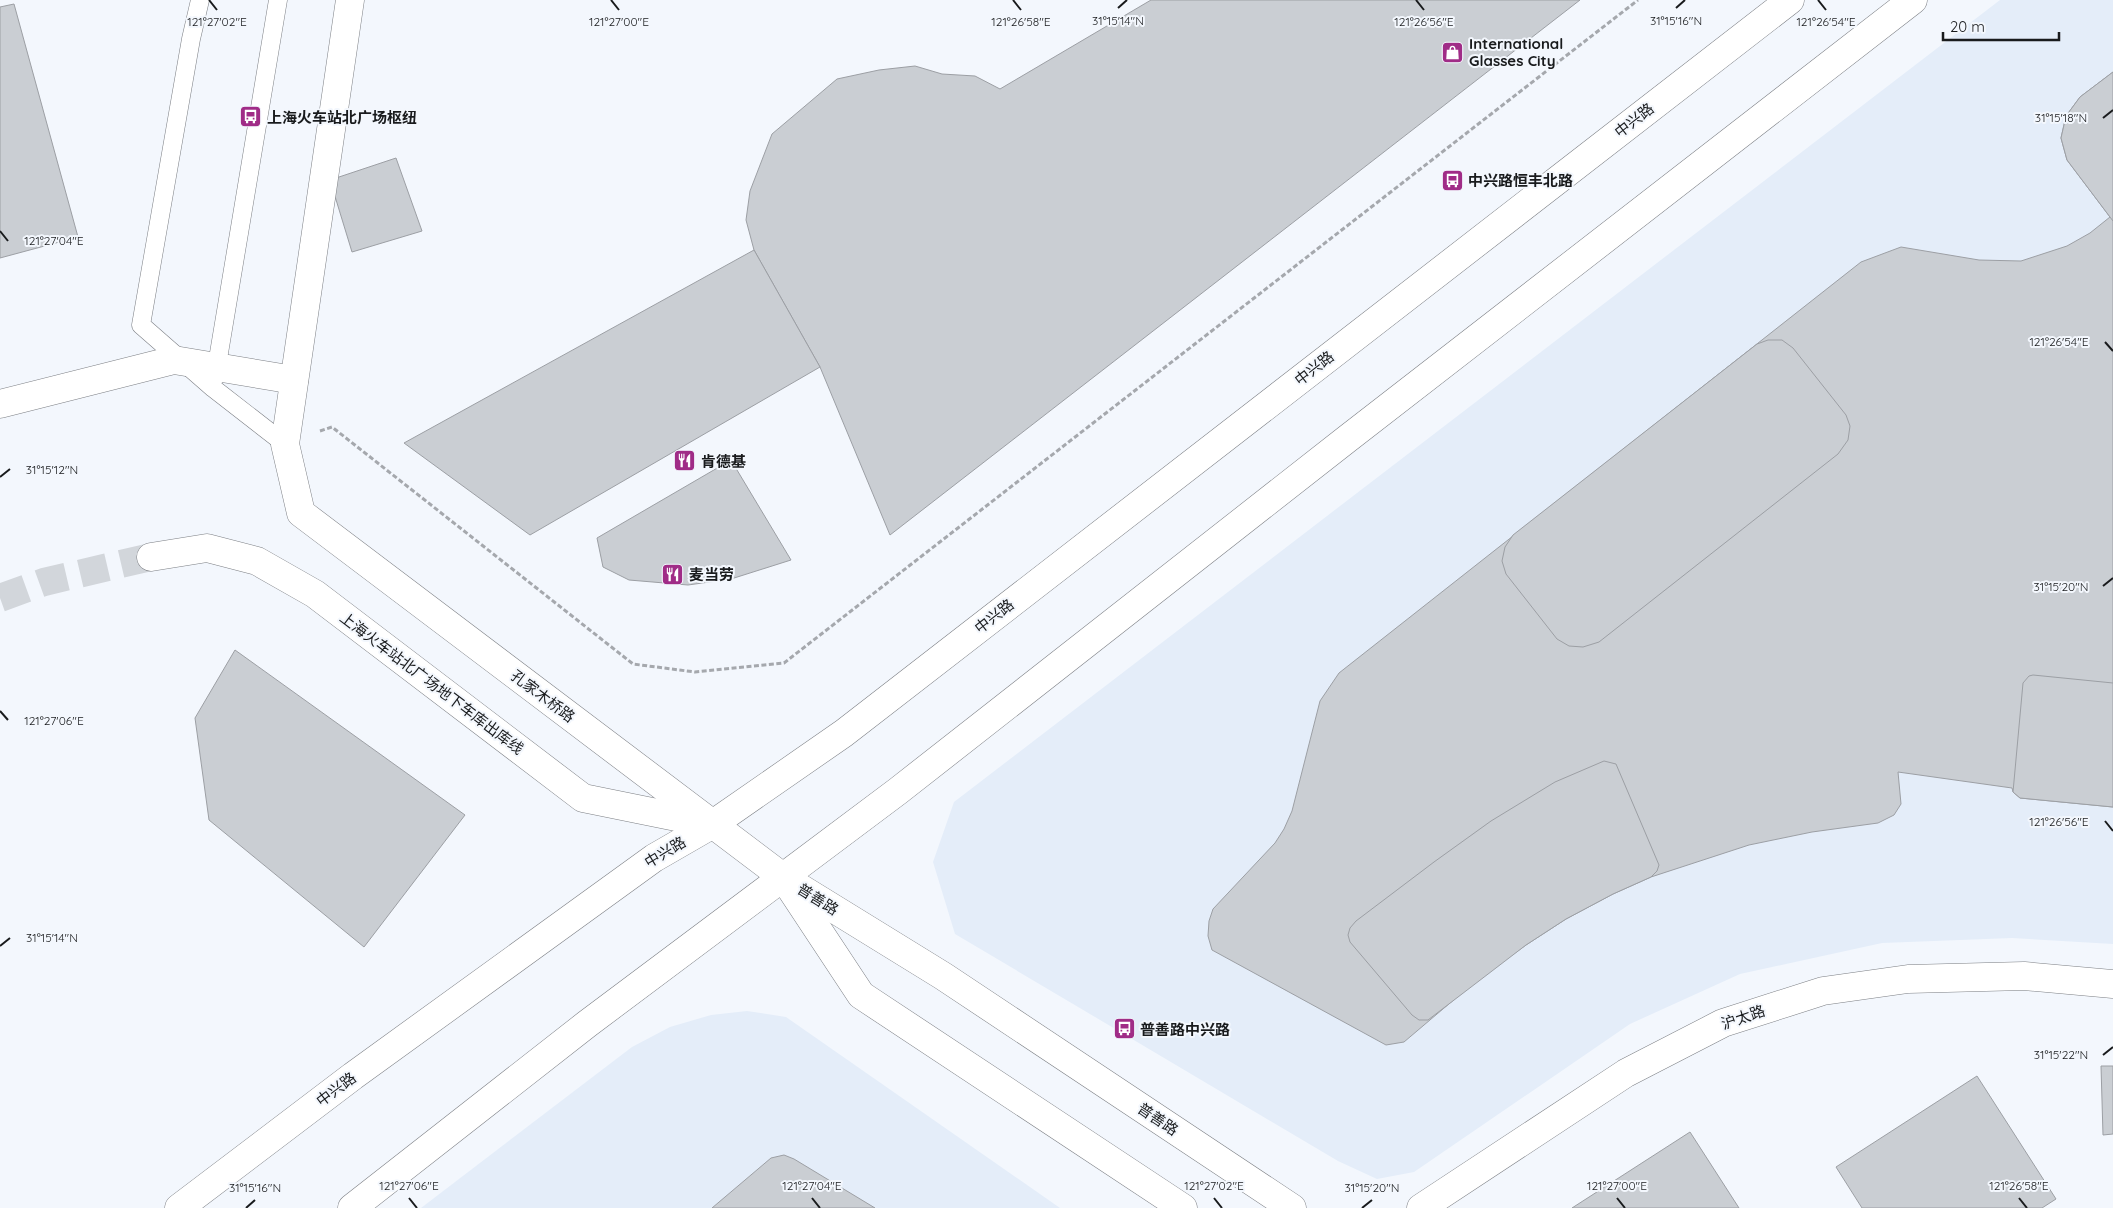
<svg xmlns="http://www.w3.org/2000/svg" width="2113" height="1208" font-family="Quicksand,'Noto Sans SC',sans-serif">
<rect width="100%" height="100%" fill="#f3f7fd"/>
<!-- built -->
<g fill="#e4edf9">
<path d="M2000,0H2113V944L2012,938L1882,943L1740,974L1630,1024L1414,1172L1377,1179L1338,1161L955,934L933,862L954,802Z"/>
<path d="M747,1011L786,1017L1060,1208H421L632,1047L670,1027L711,1015Z"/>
</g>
<!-- building -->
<g fill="#caced3" stroke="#9c9fa4">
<path d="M1151,0H1580L890,535L820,367L754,250L746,220L750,191L772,134L837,79L879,70L915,66L942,74L975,76L1000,89Z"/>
<path d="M14,4L78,237L0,258V7Z"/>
<path d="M2113,72V807L2020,798L2013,792L2012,788L1898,772L1901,804L1894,815L1878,823L1812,832L1749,845L1651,877L1613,894L1566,919L1526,945L1476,981L1404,1042L1386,1045L1212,950L1208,936L1209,921L1213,909L1275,843L1284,829L1292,811L1320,701L1339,673L1861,262L1901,247L1979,260L2021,261L2067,246L2090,233L2110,217L2067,160L2061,138L2066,116L2080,97Z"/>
<path d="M2113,72V221L2067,160L2061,138L2066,116L2080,97Z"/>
<path d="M396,158L422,231L352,252L330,180Z"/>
<path d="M754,250L820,367L530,535L404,443Z"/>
<path d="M1768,340H1782L1793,348L1846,415L1850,426L1848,440L1838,454L1599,642L1583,647L1569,646L1557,639L1506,574L1502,561L1505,547L1513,535L1757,344Z"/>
<path d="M731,460L791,560L731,579L688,585L629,580L603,567L597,538Z"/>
<path d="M235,650L465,815L364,947L209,820L195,718Z"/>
<path d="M2033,675L2113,683V807L2020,798L2013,792L2023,683L2029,676Z"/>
<path d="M1604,761L1616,764L1659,865L1657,871L1651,877L1613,894L1566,919L1526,945L1428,1020H1419L1412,1015L1350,942L1348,935L1350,928L1356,921L1434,862L1491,821L1555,782Z"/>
<path d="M2101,1066H2113V1134L2103,1135Z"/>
<path d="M1977,1076L2056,1199L2042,1208H1862L1836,1167Z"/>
<path d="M1690,1132L1739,1208H1572Z"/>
<path d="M784,1155L794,1159L875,1208H712L771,1158Z"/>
</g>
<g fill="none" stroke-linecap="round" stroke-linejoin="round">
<!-- secondary-tunnel -->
<path stroke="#d2d6db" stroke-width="28" stroke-dasharray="28 14" stroke-linecap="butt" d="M0,598L44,582L151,557"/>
<defs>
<g id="lane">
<path d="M200,0L191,39L141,325L213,388L285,444"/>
<path d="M215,377L278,0"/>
</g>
<path id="street" d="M0,404L174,360L294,380"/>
<g id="secondary">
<path d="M350,0L285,444L301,513L784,878L943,976L1292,1208"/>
<path d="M151,557L207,548L257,561L315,594L583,798L706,823"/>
<path d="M789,886L861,995L1183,1208"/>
<path d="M179,1208L353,1076L654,858L713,824L844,733L1790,0"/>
<path d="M352,1208L587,1024L898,791L1347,439L1913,0"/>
<path d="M1421,1208L1626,1073L1723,1023L1823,991L1908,979L2024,976L2113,984"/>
</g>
</defs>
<!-- lane casing -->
<use href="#lane" stroke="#7c7f84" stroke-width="19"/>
<!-- street casing -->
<use href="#street" stroke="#7c7f84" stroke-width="29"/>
<!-- secondary casing -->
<use href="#secondary" stroke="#7c7f84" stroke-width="29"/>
<!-- path -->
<path stroke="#a5a8ad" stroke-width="3" stroke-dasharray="5 2.5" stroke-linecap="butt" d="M320,431L332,427L633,664L695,672L784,663L1638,0"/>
<!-- lane -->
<use href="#lane" stroke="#fff" stroke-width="18"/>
<!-- street -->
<use href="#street" stroke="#fff" stroke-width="28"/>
<!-- secondary -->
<use href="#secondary" stroke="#fff" stroke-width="28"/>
</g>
<!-- ticks -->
<path fill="none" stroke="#191b1d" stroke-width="2" d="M209,0L217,10M611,0L619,10M1013,0L1021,10M1416,0L1424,10M1818,0L1826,10M1118,8L1127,0M1676,8L1685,0M2103,118L2113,110M0,231L8,241M2105,342L2113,351M0,477L10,469M2103,586L2113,578M0,711L8,720M2105,821L2113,831M0,946L10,938M2103,1055L2113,1047M409,1198L417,1208M812,1198L820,1208M1214,1198L1222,1208M1617,1198L1625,1208M2019,1198L2027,1208M246,1208L255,1200M1362,1208L1372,1200"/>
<!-- icons -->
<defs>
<symbol id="shop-square" viewBox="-11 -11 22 22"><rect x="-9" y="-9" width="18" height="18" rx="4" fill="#a02c87" stroke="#f3f7fd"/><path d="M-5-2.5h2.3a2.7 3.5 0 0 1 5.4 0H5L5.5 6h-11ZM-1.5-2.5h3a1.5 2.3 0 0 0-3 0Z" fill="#fff"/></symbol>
<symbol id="bus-square" viewBox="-11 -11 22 22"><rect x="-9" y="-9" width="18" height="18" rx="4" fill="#a02c87" stroke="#f3f7fd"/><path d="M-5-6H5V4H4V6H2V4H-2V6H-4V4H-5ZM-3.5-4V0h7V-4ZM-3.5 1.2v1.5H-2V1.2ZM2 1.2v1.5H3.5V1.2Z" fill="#fff"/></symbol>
<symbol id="restaurant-square" viewBox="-11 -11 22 22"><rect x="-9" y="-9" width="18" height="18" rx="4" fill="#a02c87" stroke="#f3f7fd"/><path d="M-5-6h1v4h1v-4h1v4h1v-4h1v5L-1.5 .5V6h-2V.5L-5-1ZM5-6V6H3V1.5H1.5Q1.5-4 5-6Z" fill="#fff"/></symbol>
</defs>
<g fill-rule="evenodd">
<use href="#shop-square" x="1440" y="40" width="25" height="25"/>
<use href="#bus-square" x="238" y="104" width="25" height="25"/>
<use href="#bus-square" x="1440" y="168" width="25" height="25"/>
<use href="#restaurant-square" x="672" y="448" width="25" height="25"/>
<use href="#restaurant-square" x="660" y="562" width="25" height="25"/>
<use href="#bus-square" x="1112" y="1016" width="25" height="25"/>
</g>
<g text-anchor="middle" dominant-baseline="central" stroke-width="4" stroke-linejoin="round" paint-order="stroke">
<!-- poi labels -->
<g font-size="15" font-weight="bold" fill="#191b1d" stroke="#f3f7fd" text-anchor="start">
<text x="1469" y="43">International<tspan x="1469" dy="17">Glasses City</tspan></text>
<text x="267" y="117">上海火车站北广场枢纽</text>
<text x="1468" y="180">中兴路恒丰北路</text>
<text x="701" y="461">肯德基</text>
<text x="689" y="574">麦当劳</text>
<text x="1140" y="1029">普善路中兴路</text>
</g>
<!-- street labels -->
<g font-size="15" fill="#191b1d" stroke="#f3f7fd">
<text transform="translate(1634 120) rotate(-38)">中兴路</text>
<text transform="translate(1314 368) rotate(-38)">中兴路</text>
<text transform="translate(994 616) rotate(-38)">中兴路</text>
<text transform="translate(432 683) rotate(37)">上海火车站北广场地下车库出库线</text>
<text transform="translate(543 696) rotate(37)">孔家木桥路</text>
<text transform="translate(665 852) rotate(-31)">中兴路</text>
<text transform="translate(818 899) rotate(32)">普善路</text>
<text transform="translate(1743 1017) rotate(-19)">沪太路</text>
<text transform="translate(336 1089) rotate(-37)">中兴路</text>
<text transform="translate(1158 1119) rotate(34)">普善路</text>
</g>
</g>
<g font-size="12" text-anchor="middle" fill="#191b1d" stroke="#f3f7fd" stroke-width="4" stroke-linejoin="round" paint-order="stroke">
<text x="1118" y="25">31°15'14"N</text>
<text x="1676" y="25">31°15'16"N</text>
<text x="1826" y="26">121°26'54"E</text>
<text x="217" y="26">121°27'02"E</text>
<text x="619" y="26">121°27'00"E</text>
<text x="1021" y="26">121°26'58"E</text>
<text x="1424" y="26">121°26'56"E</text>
<text x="2061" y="122">31°15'18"N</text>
<text x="54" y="245">121°27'04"E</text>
<text x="2059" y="346">121°26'54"E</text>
<text x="52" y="474">31°15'12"N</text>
<text x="2061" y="591">31°15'20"N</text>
<text x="54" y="725">121°27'06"E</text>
<text x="2059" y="826">121°26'56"E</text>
<text x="52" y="942">31°15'14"N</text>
<text x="2061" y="1059">31°15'22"N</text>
<text x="409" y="1190">121°27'06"E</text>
<text x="812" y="1190">121°27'04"E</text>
<text x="1214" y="1190">121°27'02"E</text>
<text x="1617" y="1190">121°27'00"E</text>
<text x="2019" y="1190">121°26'58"E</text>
<text x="255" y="1192">31°15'16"N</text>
<text x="1372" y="1192">31°15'20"N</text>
</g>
<!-- scale -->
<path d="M1943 32v8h116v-8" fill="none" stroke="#191b1d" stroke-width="2.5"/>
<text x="1950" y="32" font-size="15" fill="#191b1d" stroke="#f3f7fd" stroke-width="4" paint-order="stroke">20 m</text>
</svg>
